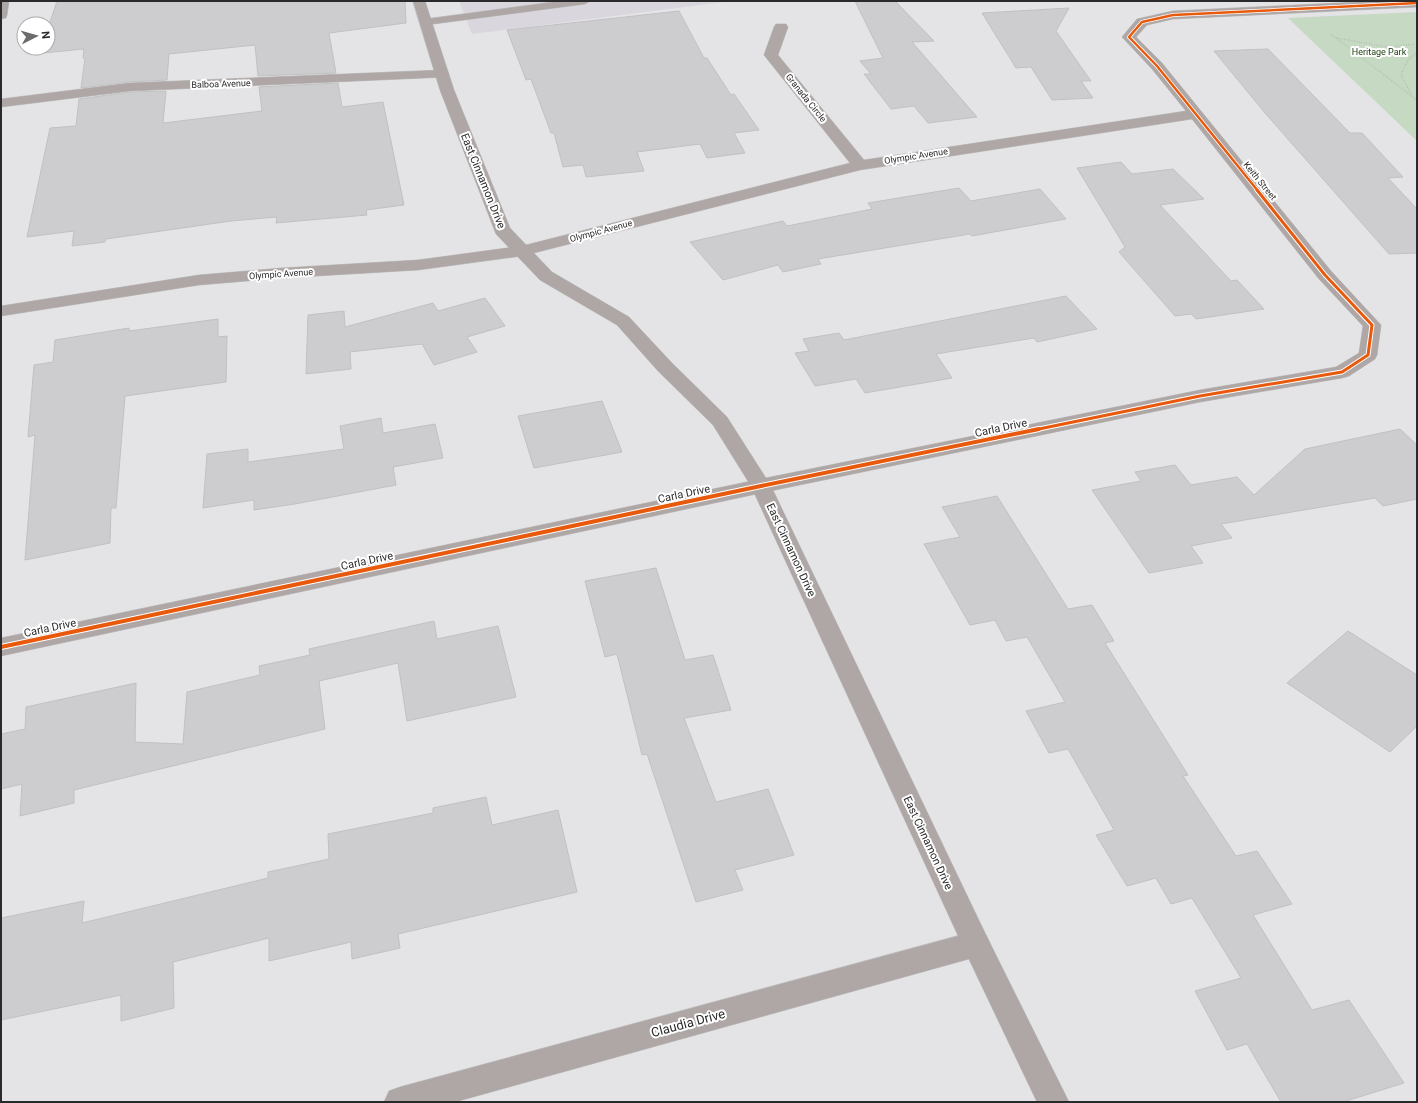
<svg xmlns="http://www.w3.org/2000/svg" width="1418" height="1103" font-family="Roboto,sans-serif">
<rect width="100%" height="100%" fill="#e4e3e6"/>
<!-- built -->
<path fill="#d9d6de" d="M459,1H731L472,34Z"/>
<!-- green -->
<path fill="#c6d9c2" d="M1417,12V141L1288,18Z"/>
<!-- building -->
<g fill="#cdcccf" stroke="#c1c0c3">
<path d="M57,1H405L406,23L329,33L336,73L258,76L255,45L169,54L167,80L130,82L81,88L85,58H83L84,49L43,53L44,48H48V28Z"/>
<path d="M855,1H895L934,41L912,42L977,117L928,123L914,106L891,109L864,74H871L860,61L883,58Z"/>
<path d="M1069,8L1056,31L1091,81H1081L1093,98L1052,100L1031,67L1016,68L982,13Z"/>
<path d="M679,11L704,58H707L731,95L734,94L759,130L734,133L745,153L707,158L700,144L637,152L644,171L586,177L583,165L563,167L554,133H551L531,79L526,80L507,30Z"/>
<path d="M1268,49L1350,133H1362L1403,177L1388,178L1417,209V253L1389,254L1265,113L1214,51Z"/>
<path d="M338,83L342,107L383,102L404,205L366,210L367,215L276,223L277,217L231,221L106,239L105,242L72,246L74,231L27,237L50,128L76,126L79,99L130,92L166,91L163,123L262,111L259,87Z"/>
<path d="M1121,162L1132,174L1173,169L1204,199L1160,205L1231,281L1237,280L1264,309L1196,319L1191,314L1175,316L1119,252L1125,247L1077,168Z"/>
<path d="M959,188L971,201L1040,189L1066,219L972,236L970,234L818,259L821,264L783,272L778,265L723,280L690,242L783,221L787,226L872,209L868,203Z"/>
<path d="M1066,296L1097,329L1037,342L1034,338L936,354L952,378L865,393L856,379L815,386L795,353L809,351L803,339L839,333L844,340Z"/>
<path d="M485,298L505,326L467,337L477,352L434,365L422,344L350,352L351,369L306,374L308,315L344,311L345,327L433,303L438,311Z"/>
<path d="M218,319V337L227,336L226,382L125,396L116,508H111L110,543L25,560L35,435L28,437L34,365L53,362L55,340L129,328V331Z"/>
<path d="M602,401L622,452L534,468L518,416Z"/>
<path d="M381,418L383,433L435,424L443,458L393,467L396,485L295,504L254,510V500L203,508L207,454L248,449V462L344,449L340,426Z"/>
<path d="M1400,429L1417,445V499L1383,506L1375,498L1221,524L1232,538L1191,546L1203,563L1149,573L1092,490L1141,481L1135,472L1175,465L1191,485L1237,477L1254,495L1305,449Z"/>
<path d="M997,496L1068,609L1092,605L1114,641L1105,643L1188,775L1183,776L1236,856L1257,851L1292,904L1253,915L1312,1010L1349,1000L1404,1083L1343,1102H1281L1247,1044L1227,1050L1195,991L1241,978L1192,898L1171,904L1156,878L1127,886L1096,835L1114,830L1068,749L1049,753L1026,711L1065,702L1027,637L1006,641L995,620L970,625L924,544L960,537L942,507Z"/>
<path d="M656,568L685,660L713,655L731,710L684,718L716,802L768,789L794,855L735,870L743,890L696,902L647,754L642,755L617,654L605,657L585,581Z"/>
<path d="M434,621L437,639L498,626L516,697L407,721L398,663L319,681L325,729L74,790V803L20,816L22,784L1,789V734L25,729L26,707L136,683L135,742L183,744L187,692L260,675L259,666L310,655L309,649Z"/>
<path d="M1348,631L1417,675V726L1390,752L1287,683Z"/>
<path d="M486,797L492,825L558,810L577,892L398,934L400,948L352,959L351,942L269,961V938L173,962L174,1008L121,1021V995L1,1020V918L84,901L82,923L268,878V872L329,859L328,834L433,813V808Z"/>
</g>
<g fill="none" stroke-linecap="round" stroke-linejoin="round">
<defs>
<path id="service" d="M561,1H590L585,4L426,25L421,22L426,19Z"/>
<g id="minor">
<path d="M1,1H9L7,15L6,18L1,19Z"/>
<path d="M1380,1H1417V7L1173,19L1147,25L1136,37L1162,63L1331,271L1381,325L1377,355L1375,359L1349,376L1342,378L1200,402L761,493L1,656V638L761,479L1200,390L1336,367L1359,353L1363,326L1319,279L1192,119L860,170L522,256L418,270L282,278L199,285L1,316V306L199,275L282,268L418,260L522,246L850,163L764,55L774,27L776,24H786L788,27L778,55L864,160L1186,111L1152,69L1122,37L1137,19L1173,11Z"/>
<path d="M442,70L447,71L449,74L447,77L130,91L1,107V99L130,83Z"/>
<path d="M976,931L986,935L990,944L986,953L976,957L455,1102H384L389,1091L400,1087Z"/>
</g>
<path id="tertiary" d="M413,1H425L454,90L510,228L552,272L629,317L672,363L727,417L771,486L986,935L1069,1102H1037L966,953L751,486L713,425L658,371L617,325L540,280L496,234L440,90Z"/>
</defs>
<!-- service casing -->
<use href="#service" stroke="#bfbfc0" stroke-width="1"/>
<!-- minor casing -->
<use href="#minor" stroke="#bfbfc0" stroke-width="1"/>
<!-- tertiary casing -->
<use href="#tertiary" stroke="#bfbfc0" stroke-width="1"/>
<!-- path -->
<g stroke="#a8a5a5" stroke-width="1.5" stroke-dasharray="0.5 2" stroke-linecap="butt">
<path d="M1332,35L1417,100"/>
<path d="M1337,38L1387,47L1417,44"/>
<path d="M1411,94L1401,75L1408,60L1417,53"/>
</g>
<!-- service -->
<use href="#service" fill="#aea7a5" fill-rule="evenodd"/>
<!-- minor -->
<use href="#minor" fill="#aea7a5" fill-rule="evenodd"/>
<!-- tertiary -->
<use href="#tertiary" fill="#aea7a5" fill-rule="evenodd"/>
<defs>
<path id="cycleway-far2" d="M1258,191L1157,66L1129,37L1142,22L1173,15L1417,3"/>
<path id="cycleway-far1" d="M1034,430L1200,396L1342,372L1368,355L1372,325L1325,275L1257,190"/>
<path id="cycleway" d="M1,647L761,486L1039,429"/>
</defs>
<!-- cycleway-far2 casing -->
<use href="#cycleway-far2" stroke="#fff" stroke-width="4"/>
<!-- cycleway-far1 casing -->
<use href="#cycleway-far1" stroke="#fff" stroke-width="5"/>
<!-- cycleway casing -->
<use href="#cycleway" stroke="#fff" stroke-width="6"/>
<!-- cycleway-far2 -->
<use href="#cycleway-far2" stroke="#e8590c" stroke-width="2.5"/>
<!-- cycleway-far1 -->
<use href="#cycleway-far1" stroke="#e8590c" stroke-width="3"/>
<!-- cycleway -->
<use href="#cycleway" stroke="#e8590c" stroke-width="4"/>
</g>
<g text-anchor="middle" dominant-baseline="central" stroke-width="4" stroke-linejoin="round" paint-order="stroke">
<!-- far-park labels -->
<g font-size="9" fill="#173b0b" stroke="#fff">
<text x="1379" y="52">Heritage Park</text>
</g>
<!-- far-street labels -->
<g font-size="9" fill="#2a2a2c" stroke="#fff">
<text transform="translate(221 84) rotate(-2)">Balboa Avenue</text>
<text transform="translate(806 98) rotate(51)">Granada Circle</text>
<text transform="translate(916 156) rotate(-9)">Olympic Avenue</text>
<text transform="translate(1260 181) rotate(51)">Keith Street</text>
<text transform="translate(601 231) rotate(-15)">Olympic Avenue</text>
<text transform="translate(281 274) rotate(-4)">Olympic Avenue</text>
</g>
<!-- street labels -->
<g font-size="11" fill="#2a2a2c" stroke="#fff">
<text transform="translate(483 181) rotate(68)">East Cinnamon Drive</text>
<text transform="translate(1001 428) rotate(-12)">Carla Drive</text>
<text transform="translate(684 494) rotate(-12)">Carla Drive</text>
<text transform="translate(791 550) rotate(65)">East Cinnamon Drive</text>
<text transform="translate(367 561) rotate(-12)">Carla Drive</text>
<text transform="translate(50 628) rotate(-12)">Carla Drive</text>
<text transform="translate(928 843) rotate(65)">East Cinnamon Drive</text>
</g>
<!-- near-street labels -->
<g font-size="13" fill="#2a2a2c" stroke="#fff">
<text transform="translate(688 1023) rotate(-15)">Claudia Drive</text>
</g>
</g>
<!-- border -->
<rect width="1418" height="1103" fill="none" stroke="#2a2a2c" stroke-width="4"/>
<!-- north arrow -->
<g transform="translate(36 36) rotate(84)"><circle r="19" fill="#ffffff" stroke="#aaaaab"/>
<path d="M0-3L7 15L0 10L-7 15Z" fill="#6b6b6d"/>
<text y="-6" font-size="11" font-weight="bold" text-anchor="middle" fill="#2a2a2c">N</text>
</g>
</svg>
